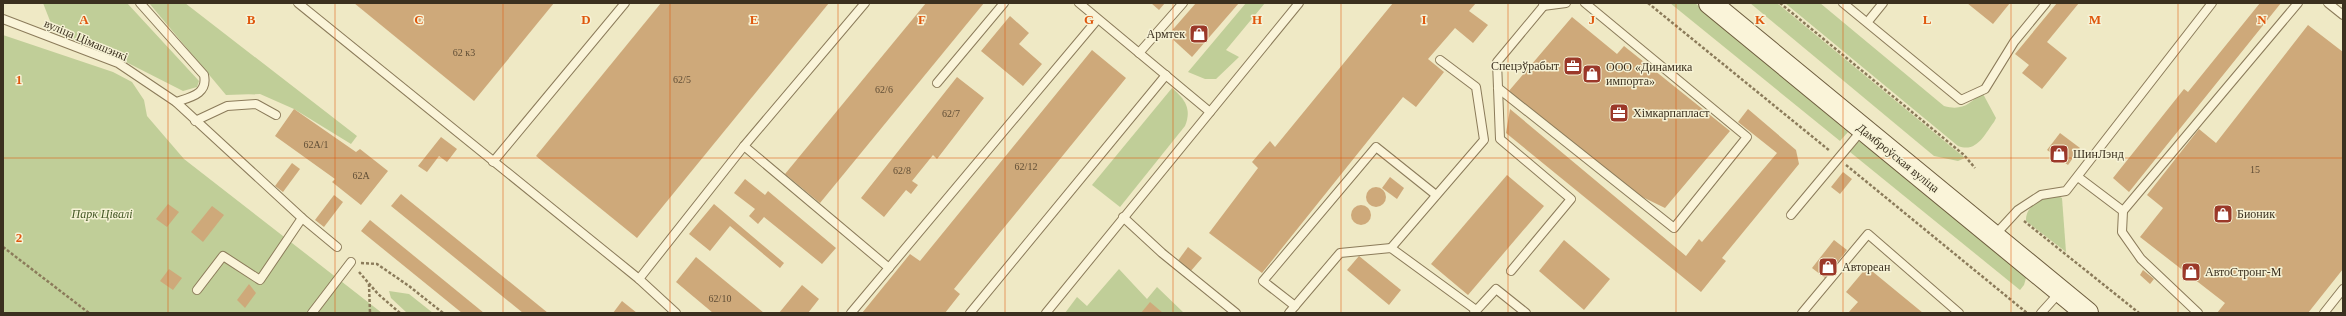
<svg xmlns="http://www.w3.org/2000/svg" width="2346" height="316" font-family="Georgia,serif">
<rect width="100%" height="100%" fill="#efe9c5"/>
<!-- green -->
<g fill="#c0ce98">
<path d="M43,3H127L199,81L197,87L183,91L122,60L58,33L52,26Z"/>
<path d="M149,3H185L357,136L351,144L294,109L260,94L226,95Z"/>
<path d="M1246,3H1265L1226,50L1239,57L1216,79H1205L1188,72Z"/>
<path d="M1670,3H1695L1848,132L1840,141Z"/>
<path d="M1750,3H1777L1965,158L1958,161L1934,156Z"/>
<path d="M1785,3H1820L1944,106C1962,111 1970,104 1982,92L1996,118L1994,122C1984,135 1977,153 1958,146Z"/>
<path d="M3,35L113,72L132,82L144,100L147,116L184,159L382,313H3Z"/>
<path d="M1172,88C1185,99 1192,109 1185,126L1120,207L1092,185Z"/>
<path d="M1858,142H1864L2022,273L2026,278L2024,285L2020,290L1850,152Z"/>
<path d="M2056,195L2062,198L2066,252L2026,221C2025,205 2043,198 2056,195Z"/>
<path d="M1119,269L1147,299L1157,287L1184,313H1065L1077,297L1087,306Z"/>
<path d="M389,291L409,294L433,313H407L391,298Z"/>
</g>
<!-- building -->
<g fill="#cea97a">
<path d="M354,3H554L474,101Z"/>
<path d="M661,3H829L637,238L536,156Z"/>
<path d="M926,3H984L820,203L785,174Z"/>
<path d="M1151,3H1165L1159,10Z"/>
<path d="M1196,3H1239L1192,57L1168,35Z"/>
<path d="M1393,3H1476L1469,11L1488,25L1473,43L1455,28L1428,59L1444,72L1416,107L1403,97L1262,273L1209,233L1258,168L1252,162L1270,141L1275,147Z"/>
<path d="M1967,3H2010L1993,24Z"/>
<path d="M2057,3H2079L2047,42L2067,58L2042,89L2022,73L2029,65L2015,54Z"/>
<path d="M2260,3H2281L2129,192L2113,178L2184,89L2188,92Z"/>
<path d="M1010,16L1029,33L1019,44L1042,64L1023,86L981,51Z"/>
<path d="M1572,17L1617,54L1624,46L1730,131L1665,208L1622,187L1508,92Z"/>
<path d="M2308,25L2343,52V269L2308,313H2217L2225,303L2140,237L2163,208L2147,195L2199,129L2216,143Z"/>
<path d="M1092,50L1126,78L954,289L960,294L945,313H862L910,254L920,261Z"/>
<path d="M957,77L984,98L937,159L933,155L912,181L918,185L911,194L906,190L884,217L861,198Z"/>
<path d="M294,109L356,152L360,149L388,171L361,205L332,182L335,179L275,136Z"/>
<path d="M1510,109L1686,256L1699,239L1702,242L1777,153L1738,122L1748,109L1796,150L1799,164L1722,258L1726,261L1701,292L1506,133Z"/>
<path d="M2060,133L2080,148L2068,165L2047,150Z"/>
<path d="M441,137L457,149L447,162L439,156L427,172L418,166Z"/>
<path d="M292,163L300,169L283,192L275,186Z"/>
<path d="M1843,172L1852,179L1840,194L1831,187Z"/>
<path d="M1507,175L1544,206L1468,295L1431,264Z"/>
<path d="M1390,177L1404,188L1397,199L1382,188Z"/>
<path d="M745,179L765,195L768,191L836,248L822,264L764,217L758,224L749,216L755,209L734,193Z"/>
<circle cx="1376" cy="197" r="10"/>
<path d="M401,194L548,313H523L391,206Z"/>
<path d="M334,195L343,202L324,227L315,220Z"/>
<path d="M168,204L179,212L167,227L156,219Z"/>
<path d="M714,204L784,263L780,268L730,226L710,251L689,234Z"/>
<circle cx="1361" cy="215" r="10"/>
<path d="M212,206L224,215L203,242L191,232Z"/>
<path d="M370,220L484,313H462L361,231Z"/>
<path d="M1564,240L1610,279L1584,310L1539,271Z"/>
<path d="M1834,240L1847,250L1825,278L1812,268Z"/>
<path d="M1188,247L1202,258L1190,272L1177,262Z"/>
<path d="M1359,256L1401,290L1389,305L1347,270Z"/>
<path d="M696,257L764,313H713L676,282Z"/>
<path d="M1867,267L1923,313H1848L1858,302L1846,292Z"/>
<path d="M169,269L182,278L173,290L160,281Z"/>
<path d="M2143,270L2154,279L2150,284L2140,275Z"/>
<path d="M249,284L256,293L245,308L237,300Z"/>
<path d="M802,285L819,299L808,313H779Z"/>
<path d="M622,301L637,313H613Z"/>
<path d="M1150,302L1163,313H1141Z"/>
</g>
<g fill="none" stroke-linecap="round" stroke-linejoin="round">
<defs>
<g id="lane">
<path d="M140,3L204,75C208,94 191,97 176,102"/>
<path d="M298,3L639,279L676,313"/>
<path d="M1079,3L1210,112"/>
<path d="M1843,3L1961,100L1985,89L2014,42L2046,3"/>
<path d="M2328,3L2343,15"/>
<path d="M1543,6L1566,3"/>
<path d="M3,19L118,63L176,102L302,218L337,247"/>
<path d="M1870,19L1883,3"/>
<path d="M1139,53L1183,3"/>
<path d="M937,83L1004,3"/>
<path d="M1498,88L1674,228L1747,137L1585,3"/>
<path d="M195,121L227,106L256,104L276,115"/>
<path d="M744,146L889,268"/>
<path d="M493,162L625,3"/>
<path d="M2078,177L2123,211L2122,232L2141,259L2198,313"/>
<path d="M2123,211L2298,3"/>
<path d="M1791,215L1862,130"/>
<path d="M1123,217L1162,253L1236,313"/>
<path d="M1994,236L2018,210L2041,195L2066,191L2212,3"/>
<path d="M1391,248L1484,140L1476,87L1440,60"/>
<path d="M1511,271L1571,199L1500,139L1497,62L1546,3"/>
<path d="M639,279L744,146L865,3"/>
<path d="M197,290L223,256L260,280L302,218"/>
<path d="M1295,306L1263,281L1376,147L1436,195"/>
<path d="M312,313L351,262"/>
<path d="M851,313L1097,20"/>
<path d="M970,313L1166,75"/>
<path d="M1046,313L1299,3"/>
<path d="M1289,313L1340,253L1391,248L1476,310"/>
<path d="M1474,313L1496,289L1526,313"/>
<path d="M1802,313L1868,234L1959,313"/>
<path d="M2041,313L2060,292"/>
<path d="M2324,313L2343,289"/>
</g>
<path id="secondary" d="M1710,3L2087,313"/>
</defs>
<!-- lane casing -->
<use href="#lane" stroke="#8b7b5a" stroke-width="10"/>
<!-- secondary casing -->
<use href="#secondary" stroke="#6d5c3d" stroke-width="24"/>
<!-- path -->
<g stroke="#8b7b5a" stroke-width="2.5" stroke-dasharray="3 2" stroke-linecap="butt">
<path d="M1648,3L1830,151"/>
<path d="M1780,3L1964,155L1975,168"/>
<path d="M1846,165L2027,313"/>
<path d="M2024,221L2139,313"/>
<path d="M3,247L89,313"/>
<path d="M361,263L377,264L409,286L443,313"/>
<path d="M359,272L378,294L400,313"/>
<path d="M369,284L370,313"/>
</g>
<!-- lane -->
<use href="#lane" stroke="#faf4d9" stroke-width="8"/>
<!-- secondary -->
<use href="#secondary" stroke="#faf4d9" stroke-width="22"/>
</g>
<!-- grid -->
<path fill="none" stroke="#df570d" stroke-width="1" stroke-opacity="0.55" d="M168,3V313M335,3V313M503,3V313M670,3V313M838,3V313M1005,3V313M1173,3V313M1341,3V313M1508,3V313M1676,3V313M1843,3V313M2011,3V313M2178,3V313M3,158H2343"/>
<!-- icons -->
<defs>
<symbol id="shop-square" viewBox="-11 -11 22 22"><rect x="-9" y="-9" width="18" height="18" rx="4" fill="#9b3829" stroke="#f6f2d5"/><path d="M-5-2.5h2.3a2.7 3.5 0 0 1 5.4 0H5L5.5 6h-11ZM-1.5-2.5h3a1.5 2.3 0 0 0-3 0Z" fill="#fff"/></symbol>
<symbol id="office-square" viewBox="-11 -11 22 22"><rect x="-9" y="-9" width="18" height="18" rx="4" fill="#9b3829" stroke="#f6f2d5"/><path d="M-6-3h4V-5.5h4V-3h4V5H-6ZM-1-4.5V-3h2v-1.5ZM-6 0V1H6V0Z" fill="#fff"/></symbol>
</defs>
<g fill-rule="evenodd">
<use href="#shop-square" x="1188" y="23" width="22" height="22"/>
<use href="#office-square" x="1562" y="55" width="22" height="22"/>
<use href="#shop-square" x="1581" y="63" width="22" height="22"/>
<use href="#office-square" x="1608" y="102" width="22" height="22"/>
<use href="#shop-square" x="2048" y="143" width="22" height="22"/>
<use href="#shop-square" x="2212" y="203" width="22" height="22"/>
<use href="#shop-square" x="1817" y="256" width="22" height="22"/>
<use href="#shop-square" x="2180" y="261" width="22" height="22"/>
</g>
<g text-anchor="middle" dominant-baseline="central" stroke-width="3" stroke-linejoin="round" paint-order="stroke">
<!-- number labels -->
<g font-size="10" fill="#604e36">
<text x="464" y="52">62 к3</text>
<text x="682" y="79">62/5</text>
<text x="884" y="89">62/6</text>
<text x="951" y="113">62/7</text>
<text x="316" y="144">62А/1</text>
<text x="1026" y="166">62/12</text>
<text x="2255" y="169">15</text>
<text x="902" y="170">62/8</text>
<text x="361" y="175">62А</text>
<text x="720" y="298">62/10</text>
</g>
<!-- poi labels -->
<g font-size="12" fill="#3b301f" stroke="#f6f2d5" text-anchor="start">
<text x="1185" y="34" text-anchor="end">Армтек</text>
<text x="1559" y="66" text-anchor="end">Спецэўрабыт</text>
<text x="1606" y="67">ООО «Динамика<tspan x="1606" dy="14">импорта»</tspan></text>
<text x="1633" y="113">Хімкарпапласт</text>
<text x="2073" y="154">ШинЛэнд</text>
<text x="2237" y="214">Бионик</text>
<text x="1842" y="267">Автореан</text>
<text x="2205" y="272">АвтоСтронг-М</text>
</g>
<!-- street labels -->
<g font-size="12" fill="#3b301f" stroke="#f6f2d5">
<text transform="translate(86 40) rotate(23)">вуліца Цімашэнкі</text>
<text transform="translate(1898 158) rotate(39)">Дамброўская вуліца</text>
</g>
<!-- park labels -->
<g font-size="12" font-style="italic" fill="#445825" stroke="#f6f2d5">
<text x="102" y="214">Парк Цівалі</text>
</g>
</g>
<g font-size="13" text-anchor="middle" font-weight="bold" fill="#df570d" stroke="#f6f2d5" stroke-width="3" stroke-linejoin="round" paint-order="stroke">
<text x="84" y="24">A</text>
<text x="251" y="24">B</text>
<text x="419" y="24">C</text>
<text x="586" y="24">D</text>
<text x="754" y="24">E</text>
<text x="922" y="24">F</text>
<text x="1089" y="24">G</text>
<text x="1257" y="24">H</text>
<text x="1424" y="24">I</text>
<text x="1592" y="24">J</text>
<text x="1760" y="24">K</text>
<text x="1927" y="24">L</text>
<text x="2095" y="24">M</text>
<text x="2262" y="24">N</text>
<text x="19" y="84">1</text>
<text x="19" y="242">2</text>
</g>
<!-- border -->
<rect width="2346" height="316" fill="none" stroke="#3b301f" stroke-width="8"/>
</svg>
